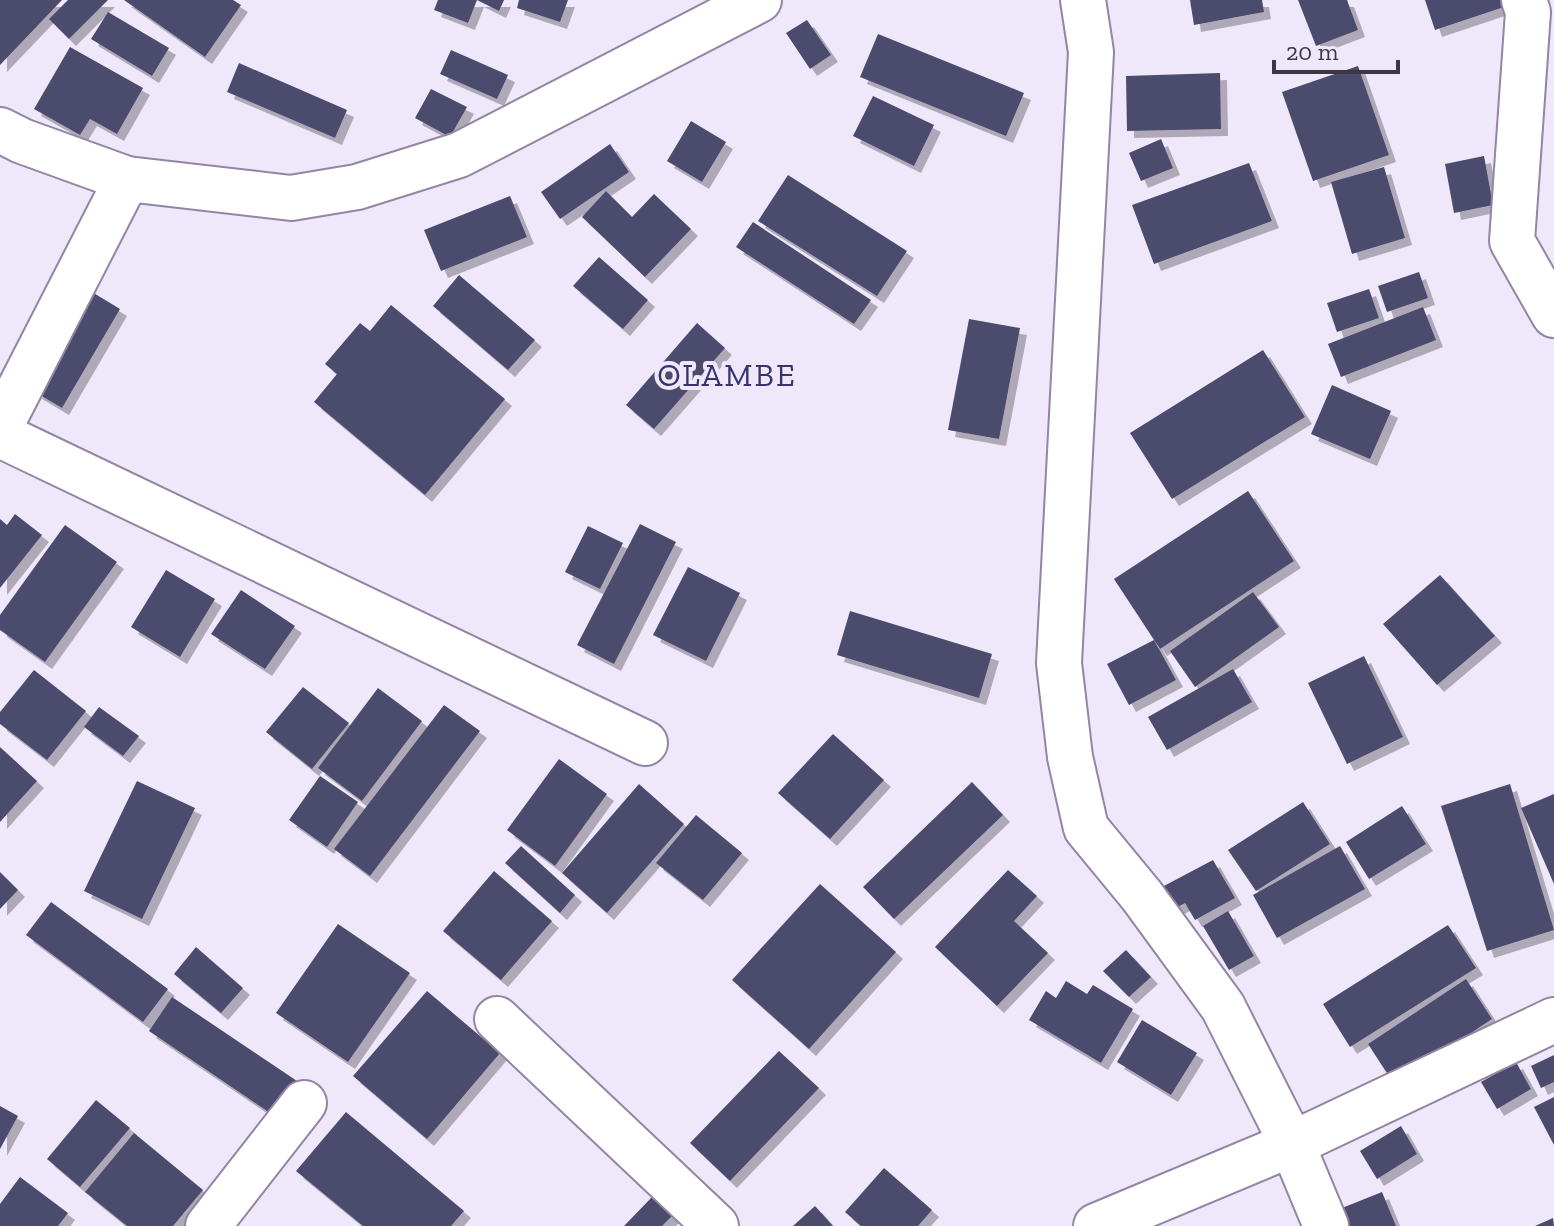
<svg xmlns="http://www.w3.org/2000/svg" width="1554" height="1226" font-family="'Zilla Slab',serif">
<defs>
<filter id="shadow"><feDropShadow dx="7" dy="7" stdDeviation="0" flood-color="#0004"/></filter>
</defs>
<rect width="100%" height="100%" fill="#efe7fa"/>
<!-- building -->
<g fill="#4b4b6d" filter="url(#shadow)">
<path d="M0,0H62L0,65Z"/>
<path d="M68,0H108L69,39L49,19Z"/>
<path d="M124,0H233L241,5L205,57Z"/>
<path d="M438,0H477L468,23L434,10Z"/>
<path d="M477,0H504L499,11Z"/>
<path d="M519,0H568L560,22L517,8Z"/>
<path d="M1190,0H1262L1264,12L1194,25Z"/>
<path d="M1298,0H1347L1358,30L1316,46Z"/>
<path d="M1425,0H1501L1504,7L1435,30Z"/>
<path d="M108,12L169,48L152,76L91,39Z"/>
<path d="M807,20L831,55L810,69L786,33Z"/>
<path d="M878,34L1024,93L1006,136L860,77Z"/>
<path d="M70,47L143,88L117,134L90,119L80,135L34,109Z"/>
<path d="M451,50L508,75L497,99L440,74Z"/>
<path d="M239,63L347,110L335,138L227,92Z"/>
<path d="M1358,66L1389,155L1313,181L1282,92Z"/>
<path d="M1220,73L1221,129L1127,131L1126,76Z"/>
<path d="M431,89L467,107L450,137L415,118Z"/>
<path d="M873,96L934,125L914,166L853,136Z"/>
<path d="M691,121L726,142L702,182L667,161Z"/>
<path d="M1161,139L1173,168L1141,181L1129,153Z"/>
<path d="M610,144L629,172L560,219L541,192Z"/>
<path d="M1484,156L1493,205L1454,213L1445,164Z"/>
<path d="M1249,163L1272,221L1154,264L1132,205Z"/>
<path d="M1384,167L1405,238L1352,254L1331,182Z"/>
<path d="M788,175L907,251L877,296L758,221Z"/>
<path d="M606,191L632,217L654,194L691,229L645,277L582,217Z"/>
<path d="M510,196L527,237L441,271L424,230Z"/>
<path d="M753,222L871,300L854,324L736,247Z"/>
<path d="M599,257L648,300L623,329L573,286Z"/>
<path d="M1419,272L1428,298L1387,312L1378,286Z"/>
<path d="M459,275L535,340L508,370L433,306Z"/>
<path d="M1369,289L1379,318L1337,332L1327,303Z"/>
<path d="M92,292L120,309L62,408L35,392Z"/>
<path d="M391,305L505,399L425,495L314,402L337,374L325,364L360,323L370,331Z"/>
<path d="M1423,307L1436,340L1341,377L1328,344Z"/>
<path d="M969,319L1020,328L999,439L948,430Z"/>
<path d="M697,323L725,348L654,429L626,405Z"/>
<path d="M1263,350L1305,417L1172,499L1130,433Z"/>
<path d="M1332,385L1391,411L1370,459L1311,434Z"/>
<path d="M1248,491L1294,561L1160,649L1114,579Z"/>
<path d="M15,514L42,535L0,588V519L7,525Z"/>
<path d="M640,524L676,542L614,664L577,645Z"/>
<path d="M65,525L117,562L45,662L0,630V615Z"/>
<path d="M588,526L623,543L600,589L565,572Z"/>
<path d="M688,567L740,593L706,661L653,635Z"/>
<path d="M166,570L215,599L180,657L131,627Z"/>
<path d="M1440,575L1495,636L1437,685L1383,624Z"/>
<path d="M241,590L295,626L265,669L211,634Z"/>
<path d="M1253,592L1279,627L1195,687L1170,651Z"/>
<path d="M850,611L992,654L979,698L837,655Z"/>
<path d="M1154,640L1176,680L1129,705L1107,664Z"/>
<path d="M1364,656L1403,737L1347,764L1308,683Z"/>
<path d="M1233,669L1252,702L1167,750L1148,717Z"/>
<path d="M34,670L86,711L47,760L0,724V712Z"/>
<path d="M303,687L349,723L312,769L266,732Z"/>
<path d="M378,688L422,721L362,801L318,768Z"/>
<path d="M444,705L480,731L370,876L334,849Z"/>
<path d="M99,707L139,736L123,756L84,727Z"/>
<path d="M833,734L884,780L830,839L778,793Z"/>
<path d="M0,747L37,781L0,822Z"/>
<path d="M559,759L607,794L555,866L507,830Z"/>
<path d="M320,776L358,802L327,847L289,820Z"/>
<path d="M137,781L195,808L142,919L84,891Z"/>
<path d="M972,782L1003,815L894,919L863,887Z"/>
<path d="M639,784L684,824L607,913L562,873Z"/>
<path d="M1510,784L1554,930L1487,951L1441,806Z"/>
<path d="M1554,794V884L1521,808Z"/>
<path d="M1303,802L1330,844L1256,891L1228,850Z"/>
<path d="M1402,806L1426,844L1369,879L1346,842Z"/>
<path d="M696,815L742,853L703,900L656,863Z"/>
<path d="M521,846L575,895L560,913L505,863Z"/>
<path d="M1340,846L1365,889L1277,938L1253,895Z"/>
<path d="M1213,860L1235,898L1195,920L1185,903L1174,909L1162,887Z"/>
<path d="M1008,870L1037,896L1014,921L1048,953L997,1006L935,947Z"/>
<path d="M494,871L552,921L501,980L443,931Z"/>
<path d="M0,872L18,890L0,909Z"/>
<path d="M820,884L896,952L809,1049L732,980Z"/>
<path d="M51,902L168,989L143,1022L26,935Z"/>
<path d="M1228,911L1254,956L1229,970L1203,926Z"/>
<path d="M338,924L410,973L348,1062L276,1013Z"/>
<path d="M1448,925L1476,968L1350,1047L1323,1004Z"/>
<path d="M196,947L243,988L221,1013L174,974Z"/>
<path d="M1126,950L1151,977L1129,997L1103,971Z"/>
<path d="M1466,979L1492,1019L1394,1084L1368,1044Z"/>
<path d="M1066,981L1087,994L1093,985L1133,1009L1101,1063L1029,1020L1046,991L1056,998Z"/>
<path d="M427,991L500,1053L427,1139L353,1076Z"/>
<path d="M172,997L297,1081L273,1115L149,1031Z"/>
<path d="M1142,1020L1197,1053L1171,1095L1117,1062Z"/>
<path d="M779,1051L819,1088L730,1181L690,1143Z"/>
<path d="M1554,1055V1082L1541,1088L1531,1066Z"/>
<path d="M1516,1062L1531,1089L1497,1109L1481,1082Z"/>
<path d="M1554,1097V1145L1534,1107Z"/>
<path d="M96,1100L130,1128L80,1187L47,1159Z"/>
<path d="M0,1106L18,1116L0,1149Z"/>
<path d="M346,1112L464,1211L451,1226H363L296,1171Z"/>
<path d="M1401,1126L1417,1154L1377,1179L1360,1151Z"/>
<path d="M134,1133L203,1190L173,1226H127L85,1192Z"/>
<path d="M884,1168L932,1210L918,1226H861L845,1212Z"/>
<path d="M20,1177L68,1213L58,1226H0V1204Z"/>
<path d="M1382,1192L1396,1226H1349L1342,1208Z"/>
<path d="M652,1197L672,1216L662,1226H624Z"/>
<path d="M815,1206L833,1226H793Z"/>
<path d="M1553,1218L1554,1226H1535Z"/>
</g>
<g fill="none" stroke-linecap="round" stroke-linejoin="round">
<defs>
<g id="minor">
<path d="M1083,0L1091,52L1059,663L1070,757L1086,828L1142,896L1223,1007L1292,1144L1326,1226"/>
<path d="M1524,0L1528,12L1512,241L1554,315"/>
<path d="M0,130L22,141L127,179L291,198L357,187L459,155L759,0"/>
<path d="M0,427L127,179"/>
<path d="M0,435L645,743"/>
<path d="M497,1019L716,1226"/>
<path d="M208,1226L304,1103"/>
<path d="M1096,1226L1292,1144L1554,1020"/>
</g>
</defs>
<!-- minor casing -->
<use href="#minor" stroke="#9385a3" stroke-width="48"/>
<!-- minor -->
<use href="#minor" stroke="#fff" stroke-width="44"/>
</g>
<g text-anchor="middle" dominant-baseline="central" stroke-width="8" stroke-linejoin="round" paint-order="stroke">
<!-- quarter labels -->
<g font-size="32" letter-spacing="2" fill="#36336e" stroke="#efe7fa">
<text x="727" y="375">OLAMBE</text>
</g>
</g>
<!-- scale -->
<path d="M1274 60v12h124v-12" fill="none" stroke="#3c3643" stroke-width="4"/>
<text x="1286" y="60" font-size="24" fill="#3c3643" stroke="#efe7fa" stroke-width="6" paint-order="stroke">20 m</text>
</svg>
